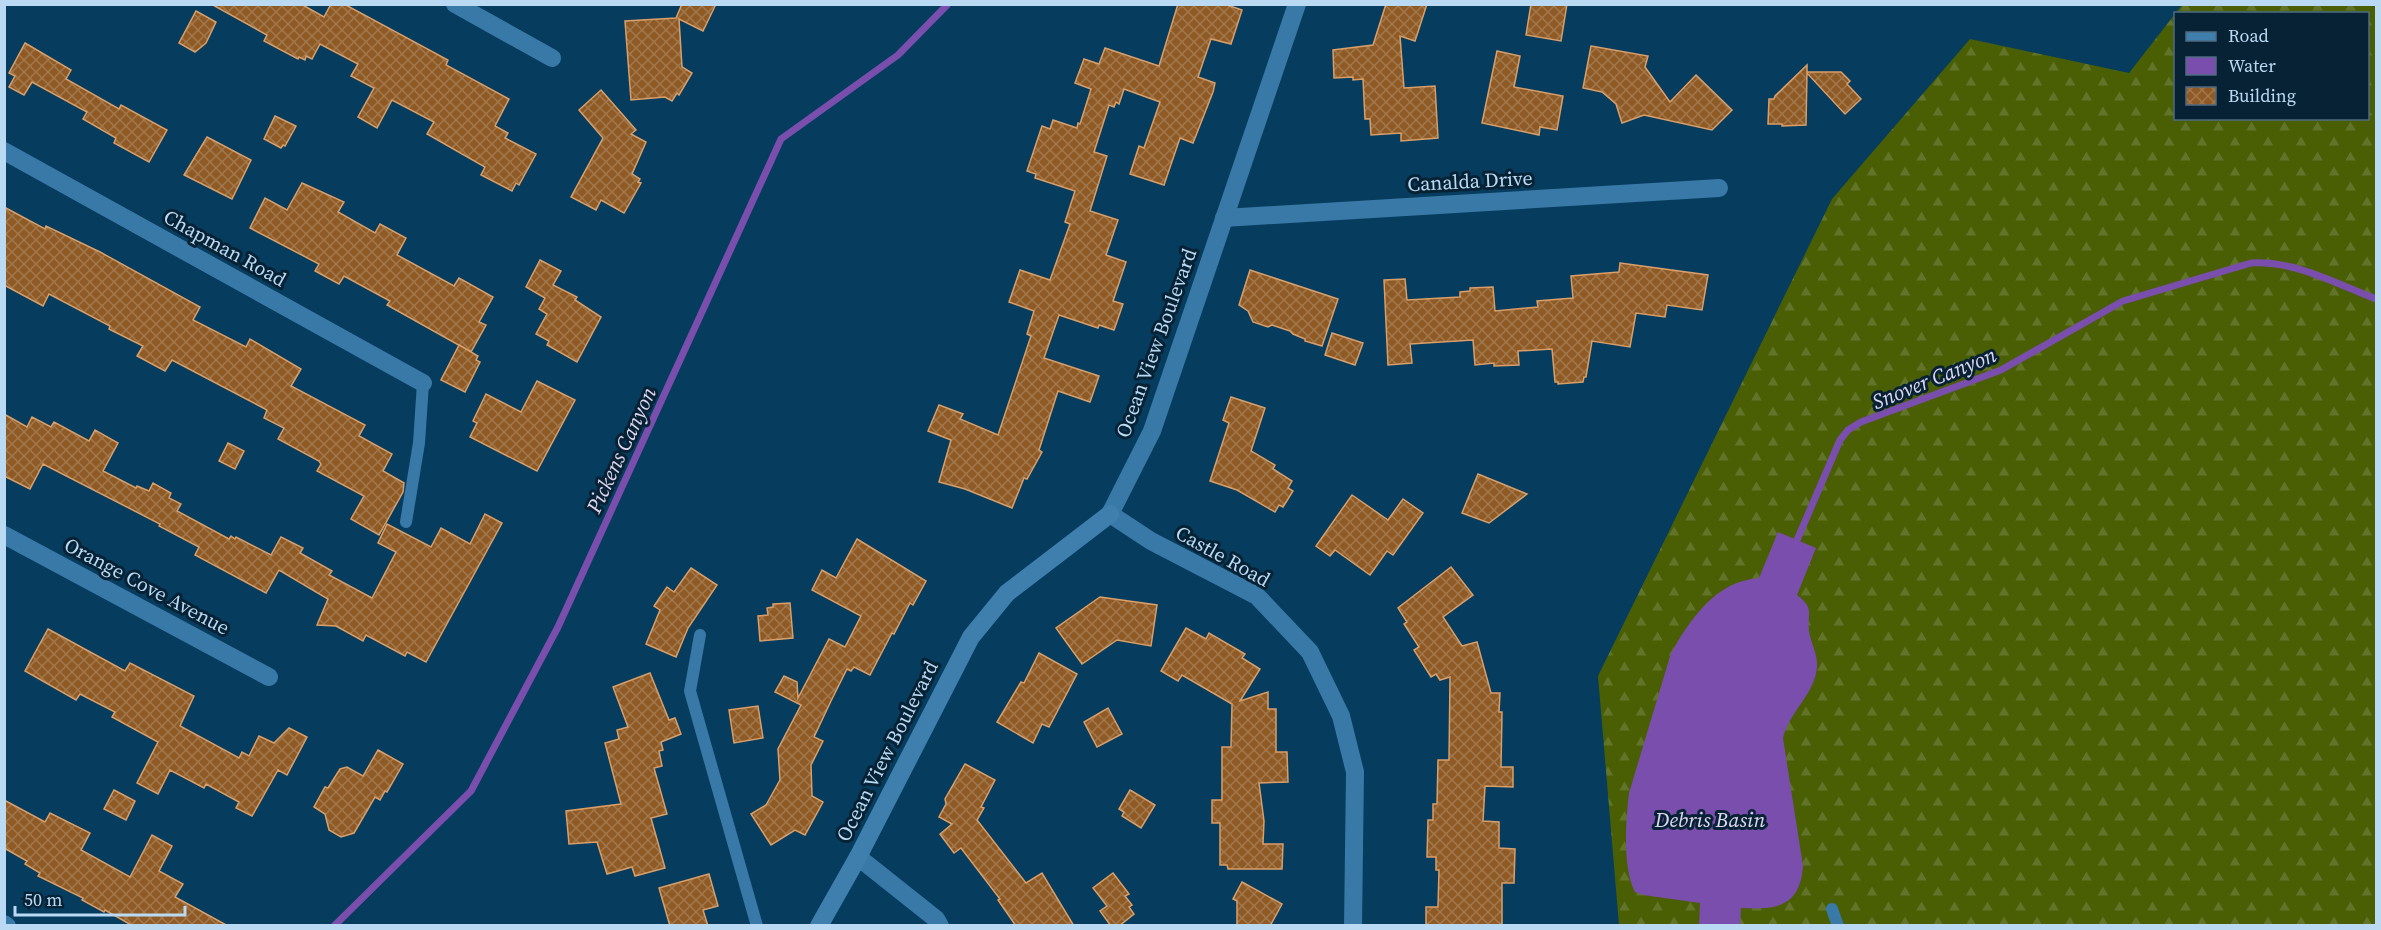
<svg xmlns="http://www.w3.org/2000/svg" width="2381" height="930" font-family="'Source Serif 4',serif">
<defs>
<pattern id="forest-firs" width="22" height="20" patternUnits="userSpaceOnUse" patternTransform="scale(1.5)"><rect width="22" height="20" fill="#4a5e04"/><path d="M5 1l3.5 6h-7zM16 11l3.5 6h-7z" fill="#627429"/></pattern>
<pattern id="building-cross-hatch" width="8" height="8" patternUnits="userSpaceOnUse" patternTransform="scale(1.5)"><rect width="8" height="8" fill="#8f5a24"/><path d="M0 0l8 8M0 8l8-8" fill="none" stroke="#a1794f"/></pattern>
</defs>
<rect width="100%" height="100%" fill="#063c5d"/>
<!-- forest -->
<path fill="url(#forest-firs)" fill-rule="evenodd" d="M2182,5H2376V925H1619L1598,676L1832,199L1970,39L2129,73ZM2176,14H2368V118H2176Z"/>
<!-- water -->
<path fill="#7a4ead" d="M1778,532L1816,548L1797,595C1815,609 1807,612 1809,631C1811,644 1818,654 1817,667C1815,694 1789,712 1783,738L1803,866C1800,907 1776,910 1741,908L1740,925H1699L1700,903L1643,895L1635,892C1622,867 1626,820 1629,793L1671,653C1691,618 1716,581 1759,578Z"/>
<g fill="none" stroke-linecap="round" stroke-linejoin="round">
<!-- stream -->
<g stroke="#7a4ead" stroke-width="7">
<path d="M1794,547L1840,440L1848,430L1861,422L2001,370L2123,301L2251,263C2294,260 2337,284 2376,299"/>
<path d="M334,926L471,791L558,627L781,139L898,55L948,4"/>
</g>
</g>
<!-- building -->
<g fill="url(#building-cross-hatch)" stroke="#d99f6a" stroke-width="1.5">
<path d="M211,4H301L324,17L331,4H344L448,60L446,65L509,99L495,126L508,133L505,138L536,154L519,185L516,183L512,191L481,175L485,167L427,134L434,122L392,100L377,128L358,117L374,88L351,76L358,64L320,44L312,59L306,56L305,60L299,57L298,59L264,41L267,35Z"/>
<path d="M682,4H716L703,31L679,19L682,67L692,73L679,95L677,93L672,101L665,97L631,100L625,21L676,18Z"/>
<path d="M1178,4H1224L1242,10L1231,44L1211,39L1198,77L1215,83L1213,92L1193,143L1180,138L1164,185L1130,174L1139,146L1144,148L1160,102L1124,89L1119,104L1116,102L1114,107L1109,105L1094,152L1107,156L1090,211L1118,220L1106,255L1126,262L1113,301L1123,304L1114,330L1099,325L1098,328L1059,315L1044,358L1099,376L1090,402L1058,391L1039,450L1042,452L1027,479L1024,478L1012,508L965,489L939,482L951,440L928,431L939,405L963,414L960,419L998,435L1031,336L1027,334L1034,311L1009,302L1020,270L1050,280L1070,224L1065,222L1075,191L1035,178L1036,174L1027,171L1042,126L1050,129L1053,120L1077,128L1078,123L1080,124L1091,89L1075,83L1084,59L1099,64L1105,48L1159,66Z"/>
<path d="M1386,4H1427L1415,41L1400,36L1404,88L1435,86L1438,138L1401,141V133L1371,135L1370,119H1365L1363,79L1353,80V77L1334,78L1333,50L1373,45Z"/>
<path d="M1531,4H1567L1561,41L1526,35Z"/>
<path d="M196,11L216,22L206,43L195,52L179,43Z"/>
<path d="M25,43L71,70L66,79L119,109L121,105L167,130L149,162L114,143L116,138L83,119L87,112L32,82L24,95L9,87L15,76L9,73Z"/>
<path d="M1591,46L1648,56L1645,67L1670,102L1696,75L1732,110L1712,130L1644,115L1622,123L1616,104L1602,92L1583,88Z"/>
<path d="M1497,51L1520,56L1514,87L1563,96L1557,130L1540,127L1539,135L1482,123Z"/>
<path d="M1807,65V72H1841L1850,81L1847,84L1861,99L1845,114L1807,73L1806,125L1782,126V124H1768L1769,99H1774L1775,96Z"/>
<path d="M601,90L636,130L631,134L646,142L632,174L640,179L638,182L641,183L624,213L601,200L596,210L571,197L603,138L579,110Z"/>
<path d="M275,116L296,126L285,146L283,145L281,148L264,139Z"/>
<path d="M207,137L251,160L232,199L184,175Z"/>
<path d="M302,183L344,202L338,212L375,233L380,224L406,238L397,255L454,286L459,278L493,297L479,322L486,325L471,352L387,305L390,301L344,276L339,284L315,271L319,264L250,228L265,198L287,210Z"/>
<path d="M4,207L45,229L46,226L100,252L200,307L193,320L246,347L250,339L301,369L291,386L365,425L359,436L392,454L383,471L404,483L403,492L379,535L351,519L364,496L317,471L321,464L319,461L278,439L284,428L264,418L267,410L172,360L165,371L137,356L143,346L109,329L110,326L49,294L43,306L4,285Z"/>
<path d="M540,260L561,271L553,285L577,297L575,300L601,317L577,362L547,345L549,341L536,334L547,314L539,309L545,298L526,287Z"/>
<path d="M1620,263L1708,275L1702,310L1667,305L1665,317L1636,313L1630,347L1592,341L1586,377H1584L1583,382L1558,384V382H1555L1552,349L1518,351L1519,365L1494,366V363L1475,365L1473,340L1410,344L1412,363L1388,365L1384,280L1405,279L1407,300L1460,297V292L1470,291V288L1493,287L1495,311L1538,307L1537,301L1573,298L1571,276L1619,272Z"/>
<path d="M1250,270L1338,299L1322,346L1305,341V339L1293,334L1290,331L1272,325L1268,327L1253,322L1248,311L1239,305Z"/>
<path d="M1332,333L1363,343L1355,365L1325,355Z"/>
<path d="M459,345L478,356L476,360L480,362L465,392L441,380Z"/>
<path d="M537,381L575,400L537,471L470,437L477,423L473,421L486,394L521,412Z"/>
<path d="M1231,397L1265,408L1251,451L1275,465L1273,469L1292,481L1288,488L1293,491L1283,507L1279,505L1275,512L1237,490L1210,481L1229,423L1223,420Z"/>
<path d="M4,414L27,427L32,417L51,427L54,422L89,441L95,430L118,443L103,471L136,488L137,486L149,491L153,483L171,493L169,498L181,504L177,511L229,539L231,536L235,539L236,537L271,555L281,537L303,548L300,553L332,571L329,575L372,598L396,552L378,543L387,524L431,547L441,528L470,544L485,514L502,523L426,662L407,652L405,656L366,635L363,641L336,626L317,625L328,599L279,570L266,593L195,555L199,547L159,526L160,524L43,464L30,489L4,476Z"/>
<path d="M228,443L244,451L235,469L219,461Z"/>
<path d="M1478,474L1527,494L1489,523L1462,513Z"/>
<path d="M1352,495L1388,520L1403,499L1423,513L1393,555L1387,551L1370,575L1335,550L1330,556L1316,546Z"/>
<path d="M857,539L926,581L913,605L910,603L894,634L892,633L870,675L854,667L851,671L847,669L831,701L814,737L823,741L811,765L812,796L823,802L805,835L795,830L771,845L751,814L766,805L780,780L778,749L801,705L775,692L784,676L797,682L798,698L829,639L845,647L861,616L812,590L822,570L836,578Z"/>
<path d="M1451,567L1473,595L1443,617L1462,646L1477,642L1491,693H1500L1499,712H1502L1501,767H1513V787L1485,786L1483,821L1499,822V848L1515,849L1514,883H1502V926H1426V907H1438L1439,870H1436V857H1427L1428,820H1433V804H1437L1438,760H1449L1450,677L1440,680L1436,674L1431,677L1414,650L1419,647L1404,624L1407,622L1398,608Z"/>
<path d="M691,568L717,585L688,628L676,657L646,644L660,610L654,606L667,587L674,592Z"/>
<path d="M1100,597L1157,605L1151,646L1117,640L1082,664L1056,628Z"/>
<path d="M790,603L793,638L760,641L758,616L768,615L767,608L773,607V604Z"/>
<path d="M1186,628L1206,639L1209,633L1245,654L1242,658L1260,669L1240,701L1268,692V709H1276V752H1287L1288,782L1259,783L1264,821L1263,844H1283L1282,869H1228L1227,865H1220V823H1212V800H1222V747H1231L1232,704L1182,675L1178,681L1161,671Z"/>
<path d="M48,629L125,671L130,663L194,696L180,726L239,758L242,752L249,756L259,736L274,743L289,728L307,737L287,775L278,770L252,816L236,808L239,802L206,784L204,788L170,770L158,794L137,783L158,742L112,717L115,712L80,694L76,700L25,671Z"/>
<path d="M1039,653L1077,674L1049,727L1042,724L1033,743L997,722L1021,682L1024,683Z"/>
<path d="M650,673L669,720L675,718L681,734L661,742L663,750L659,751L662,766L654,768L667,814L651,818L665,868L635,876L632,867L607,874L597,842L569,844L566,811L621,804L605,743L619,739L617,730L628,727L613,687Z"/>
<path d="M758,706L763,738L734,743L729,710Z"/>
<path d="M1108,708L1122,734L1097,747L1084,722Z"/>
<path d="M378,750L403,764L387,792L385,791L380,800L375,797L354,833L341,837L329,830L325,814L314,807L325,787L328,788L340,769L347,767L363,776Z"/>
<path d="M965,764L995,780L981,807L984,808L977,820L1026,883L1042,873L1074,926H1016L998,900L1000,899L961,848L954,853L940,834L952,824L939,817L946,804L945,799Z"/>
<path d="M114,790L135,801L126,820L104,809Z"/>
<path d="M1130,790L1155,805L1141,828L1122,816L1124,812L1119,809Z"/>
<path d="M4,800L45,822L50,813L90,833L81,850L130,877L152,835L172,846L159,871L183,884L175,897L228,926H133L105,910L104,912L82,900L83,898L38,876L40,873L25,864L27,861L4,848Z"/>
<path d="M1113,873L1129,894L1125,896L1132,905L1129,907L1134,914L1119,926H1111L1100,911L1107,906L1093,888Z"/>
<path d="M709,874L718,906L703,910L708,926H670L659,888Z"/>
<path d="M1242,882L1282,904L1270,926H1237V901L1233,899Z"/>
</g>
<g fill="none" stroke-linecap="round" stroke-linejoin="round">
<!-- lane -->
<g stroke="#3979a7" stroke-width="12">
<path d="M406,522L419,443L423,383"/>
<path d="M700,635L690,691L757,926"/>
<path d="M1832,909L1838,926"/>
</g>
<!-- street -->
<g stroke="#3979a7" stroke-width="18">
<path d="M455,4L552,58"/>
<path d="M1297,4L1152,431L1110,514L1151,541L1257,596L1310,652L1341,716L1355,772L1353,926"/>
<path d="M4,151L423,383"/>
<path d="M1224,218L1719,188"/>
<path d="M4,535L269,677"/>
<path d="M858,857L936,919L940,926"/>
<path d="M4,924L7,926"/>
</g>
<!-- secondary -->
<path stroke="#3e7fae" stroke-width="18" d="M819,926L858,857L971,637L1007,593L1110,514"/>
</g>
<g text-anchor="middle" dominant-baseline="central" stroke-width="6" stroke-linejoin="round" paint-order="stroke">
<!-- street labels -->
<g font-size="20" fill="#bad9f3" stroke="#072235">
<text transform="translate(1470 181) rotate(-3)">Canalda Drive</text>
<text transform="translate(225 248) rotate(29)">Chapman Road</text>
<text transform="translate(1156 343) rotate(-70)">Ocean View Boulevard</text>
<text transform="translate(1223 556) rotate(29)">Castle Road</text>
<text transform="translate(147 586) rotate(28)">Orange Cove Avenue</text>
<text transform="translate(887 751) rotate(-63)">Ocean View Boulevard</text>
</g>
<!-- water labels -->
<g font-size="21" font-style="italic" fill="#e0d6ef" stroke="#072235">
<text transform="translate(1934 378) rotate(-22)">Snover Canyon</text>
<text transform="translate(621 450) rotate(-65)">Pickens Canyon</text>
<text x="1710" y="819">Debris Basin</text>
</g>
</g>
<!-- border -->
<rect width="2381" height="930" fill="none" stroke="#bad9f3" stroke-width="12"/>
<!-- legend -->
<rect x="2174" y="12" width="195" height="108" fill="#072235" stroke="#4f6b81" stroke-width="1.5"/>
<rect x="2186" y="32" width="30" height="9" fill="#3e7fae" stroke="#4f6b81" stroke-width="1.5"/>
<text x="2228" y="42" font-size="18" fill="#bad9f3">Road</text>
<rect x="2186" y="57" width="30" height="18" fill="#7a4ead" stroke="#4f6b81" stroke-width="1.5"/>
<text x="2228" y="72" font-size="18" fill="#bad9f3">Water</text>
<rect x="2186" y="87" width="30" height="18" fill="url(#building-cross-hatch)" stroke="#4f6b81" stroke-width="1.5"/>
<text x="2228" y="102" font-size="18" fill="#bad9f3">Building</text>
<!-- scale -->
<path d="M15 906v9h170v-9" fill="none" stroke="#bad9f3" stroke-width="3"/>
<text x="24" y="906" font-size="18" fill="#bad9f3" stroke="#072235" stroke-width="4.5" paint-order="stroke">50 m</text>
</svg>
